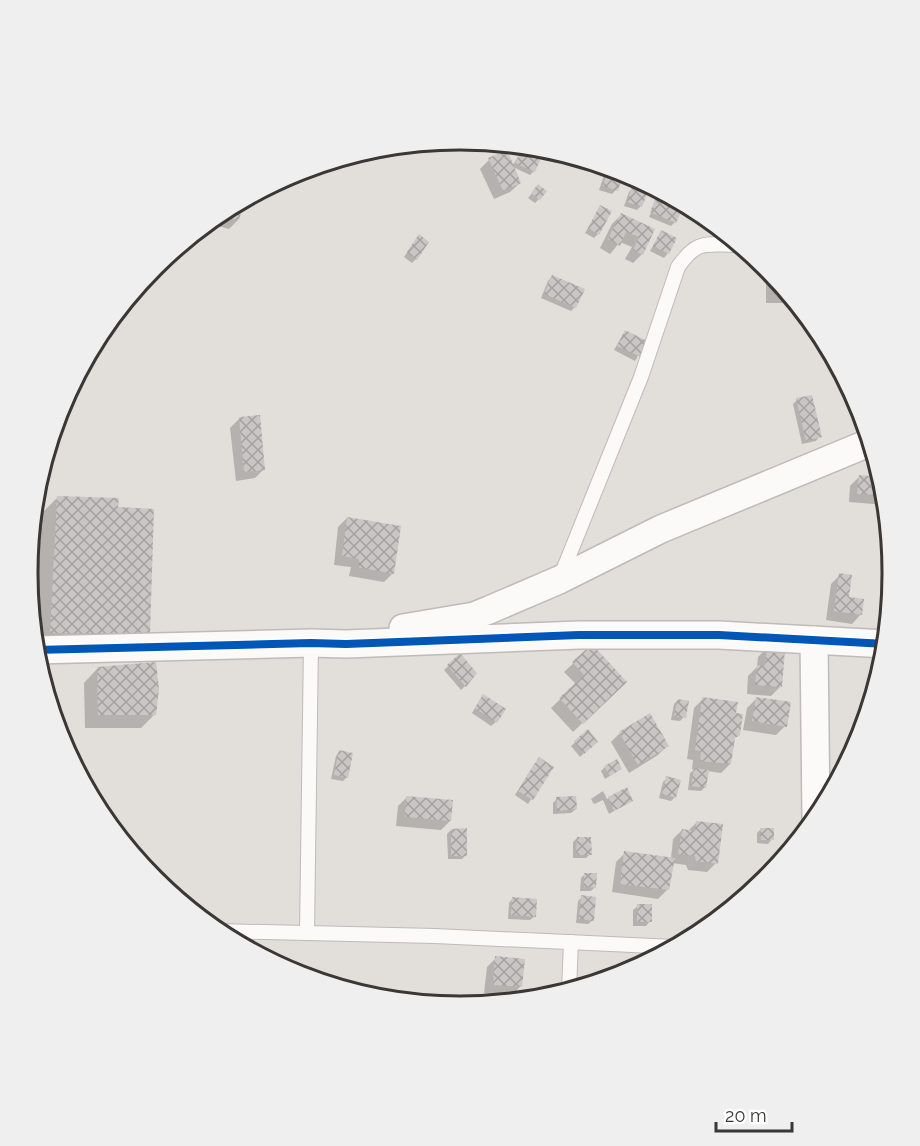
<svg xmlns="http://www.w3.org/2000/svg" width="920" height="1146" font-family="Raleway,sans-serif">
<defs>
<pattern id="building-cross-hatch" width="8" height="8" patternUnits="userSpaceOnUse" patternTransform="scale(1.5)"><rect width="8" height="8" fill="#c9c6c4"/><path d="M0 0l8 8M0 8l8-8" fill="none" stroke="#a4a2a0"/></pattern>
</defs>
<rect width="100%" height="100%" fill="#e2deda"/>
<!-- shadow -->
<g fill="#0003">
<path d="M522,151L534,171L530,175L513,167L520,183L510,192L494,199L480,169L489,160L512,166Z"/>
<path d="M607,167L622,172L616,190L612,194L599,190Z"/>
<path d="M633,188L641,206L637,210L624,206L629,192Z"/>
<path d="M534,191L539,199L535,203L528,198Z"/>
<path d="M671,197L683,204L675,222L671,226L649,217L656,202H654L656,199L668,204Z"/>
<path d="M243,200L238,220L229,229L207,223L220,213Z"/>
<path d="M601,207L598,234L594,238L585,233Z"/>
<path d="M621,215L653,230L642,254L633,263L625,259L632,247L620,242L610,254L600,248L612,224Z"/>
<path d="M719,228L735,241L718,237Z"/>
<path d="M661,232L668,253L664,258L650,251Z"/>
<path d="M415,241L416,259L412,263L404,257Z"/>
<path d="M766,267L794,301L793,303H766Z"/>
<path d="M552,277L575,307L571,311L541,298L548,281Z"/>
<path d="M625,331L646,342L635,361L614,350Z"/>
<path d="M797,400L820,436L816,441L802,444L793,404Z"/>
<path d="M239,419L264,469L255,478L236,481L230,428Z"/>
<path d="M859,477L882,478L886,505L849,502L850,486Z"/>
<path d="M58,497L117,509L148,634L33,639L40,515Z"/>
<path d="M347,518L393,573L384,582L349,576L351,567L334,565L338,527Z"/>
<path d="M840,575L847,598L861,614L852,624L826,620L831,584Z"/>
<path d="M592,646L616,691L573,732L551,708L576,684L564,672Z"/>
<path d="M767,648L780,687L771,696L747,694L748,676L757,667L758,657Z"/>
<path d="M460,655L465,686L461,690L444,670Z"/>
<path d="M97,669L155,714L141,728H85L84,683Z"/>
<path d="M703,699L733,740L730,764L721,773L707,771L705,787L701,791L688,790L690,773L694,770L692,769L693,760L687,759L694,708Z"/>
<path d="M756,699L785,726L776,735L743,730L747,708Z"/>
<path d="M480,700L496,722L491,726L472,713Z"/>
<path d="M678,700L684,717L680,721L671,720L674,704Z"/>
<path d="M587,731L592,746L580,757L571,746Z"/>
<path d="M620,733L667,746L658,755L629,773L611,742Z"/>
<path d="M340,751L347,777L343,781L331,779L336,756Z"/>
<path d="M535,763L552,767L528,804L515,795Z"/>
<path d="M605,767L621,769L605,779L601,771Z"/>
<path d="M667,778L675,797L671,801L659,798L663,782Z"/>
<path d="M626,789L631,801L609,814L603,800L594,804L591,799L603,791L607,799Z"/>
<path d="M407,797L450,821L441,830L396,826L398,806Z"/>
<path d="M557,799L576,809L571,813L553,814V803Z"/>
<path d="M697,822L716,863L707,872L688,870L686,865L672,863L667,890L658,899L612,892L616,862L625,853L671,859L673,839L682,830L688,831Z"/>
<path d="M761,829L772,839L768,844L757,843V833Z"/>
<path d="M451,830L466,855L462,859H448L447,834Z"/>
<path d="M577,838L590,854L586,858H573V842Z"/>
<path d="M585,874L595,887L591,891H580L581,878Z"/>
<path d="M582,897L593,920L588,924L576,923L578,901Z"/>
<path d="M513,898L535,916L530,920L508,919L509,903Z"/>
<path d="M638,906L650,921L646,926H633V910Z"/>
<path d="M496,958L520,987L511,996L484,993L487,967Z"/>
</g>
<!-- building -->
<g fill="url(#building-cross-hatch)">
<path d="M522,149L541,158L535,172L515,163Z"/>
<path d="M507,150L521,183L503,191L488,158Z"/>
<path d="M608,168L623,172L618,191L603,186Z"/>
<path d="M538,184L547,191L540,200L531,193Z"/>
<path d="M632,186L648,191L642,207L627,202Z"/>
<path d="M656,197L670,203L672,198L685,204L676,223L650,212Z"/>
<path d="M245,199L239,220L217,215L220,213Z"/>
<path d="M600,205L612,211L599,235L588,228Z"/>
<path d="M621,213L655,229L643,255L633,250L639,237L626,232L620,246L608,239Z"/>
<path d="M661,230L677,238L669,254L653,246Z"/>
<path d="M419,234L429,242L417,260L407,252Z"/>
<path d="M552,275L585,289L576,308L544,294Z"/>
<path d="M774,276L789,294L774,295Z"/>
<path d="M625,330L649,342L641,357L617,346Z"/>
<path d="M812,395L822,437L806,441L796,398Z"/>
<path d="M260,415L265,470L244,472L239,417Z"/>
<path d="M859,475L881,477L885,495L857,494Z"/>
<path d="M57,496L119,498L118,507L154,509L150,634L50,633Z"/>
<path d="M347,517L401,526L394,574L358,567L359,559L342,556Z"/>
<path d="M839,573L852,575L849,597L864,599L862,615L834,611Z"/>
<path d="M592,644L627,682L583,724L559,698L584,675L572,662Z"/>
<path d="M767,647L785,649L782,687L755,685L757,665L765,666Z"/>
<path d="M460,653L477,673L466,687L447,665Z"/>
<path d="M156,662L159,689L156,715H98L97,667Z"/>
<path d="M483,694L506,709L497,723L475,708Z"/>
<path d="M702,697L738,702L736,713L743,714L740,735L735,738L731,764L700,761L701,751L695,750Z"/>
<path d="M756,697L791,702L787,727L752,721Z"/>
<path d="M678,699L689,701L686,718L674,716Z"/>
<path d="M650,713L669,746L638,765L619,732Z"/>
<path d="M588,729L598,742L584,754L574,741Z"/>
<path d="M339,750L353,753L348,778L334,775Z"/>
<path d="M539,757L554,767L533,800L518,791Z"/>
<path d="M617,759L622,769L610,776L604,766Z"/>
<path d="M694,768L709,770L706,788L691,786Z"/>
<path d="M666,776L681,780L676,798L662,794Z"/>
<path d="M627,787L633,801L614,811L608,797Z"/>
<path d="M406,796L453,800L451,821L405,817Z"/>
<path d="M576,796L577,809L557,811L556,797Z"/>
<path d="M696,821L723,824L718,864L696,861L695,856L678,854L682,829L695,831Z"/>
<path d="M467,828V856H451V829Z"/>
<path d="M760,828H774V840H761Z"/>
<path d="M577,837H591L592,855H576Z"/>
<path d="M624,851L675,858L669,890L620,884Z"/>
<path d="M584,873H597L596,888L584,887Z"/>
<path d="M581,895L596,897L594,921L579,919Z"/>
<path d="M512,897L537,899L536,917L511,915Z"/>
<rect x="637" y="904" width="15" height="18"/>
<path d="M495,956L525,959L522,987L493,985Z"/>
</g>
<g fill="none" stroke-linecap="round" stroke-linejoin="round">
<defs>
<g id="service">
<path d="M560,578L641,377L678,267C698,238 707,245 740,245"/>
<path d="M216,931L435,936L675,947"/>
<path d="M307,933L311,643"/>
<path d="M569,990L571,942"/>
</g>
<g id="minor">
<path d="M403,628L474,616L489,610L559,580L661,529L871,442"/>
<path d="M814,640L816,818"/>
<path d="M35,650L311,643L346,644L579,635H719L886,644"/>
</g>
</defs>
<!-- service casing -->
<use href="#service" stroke="#bebbb8" stroke-width="16"/>
<!-- minor casing -->
<use href="#minor" stroke="#bebbb8" stroke-width="30"/>
<!-- service -->
<use href="#service" stroke="#fbfaf9" stroke-width="14"/>
<!-- minor -->
<use href="#minor" stroke="#fbfaf9" stroke-width="27"/>
<defs>
<path id="cycleway" d="M35,650L311,643L346,644L579,635H719L886,644"/>
</defs>
<!-- cycleway casing -->
<use href="#cycleway" stroke="#fff" stroke-width="11"/>
<!-- cycleway -->
<use href="#cycleway" stroke="#0057b8" stroke-width="8"/>
</g>
<!-- crop -->
<path d="M0 0H920V1146H0ZM460 150H460A422 422 0 0 1 882 572V574A422 422 0 0 1 460 996H460A422 422 0 0 1 38 574V572A422 422 0 0 1 460 150Z" fill="#efefef" fill-rule="evenodd"/>
<path fill="none" stroke="#3a3734" stroke-width="3" d="M460 150H460A422 422 0 0 1 882 572V574A422 422 0 0 1 460 996H460A422 422 0 0 1 38 574V572A422 422 0 0 1 460 150Z"/>
<!-- scale -->
<path d="M716 1122v9h76v-9" fill="none" stroke="#3a3734" stroke-width="3"/>
<text x="725" y="1122" font-size="18" fill="#3a3734" stroke="#ffffff" stroke-width="4.5" paint-order="stroke">20 m</text>
</svg>
